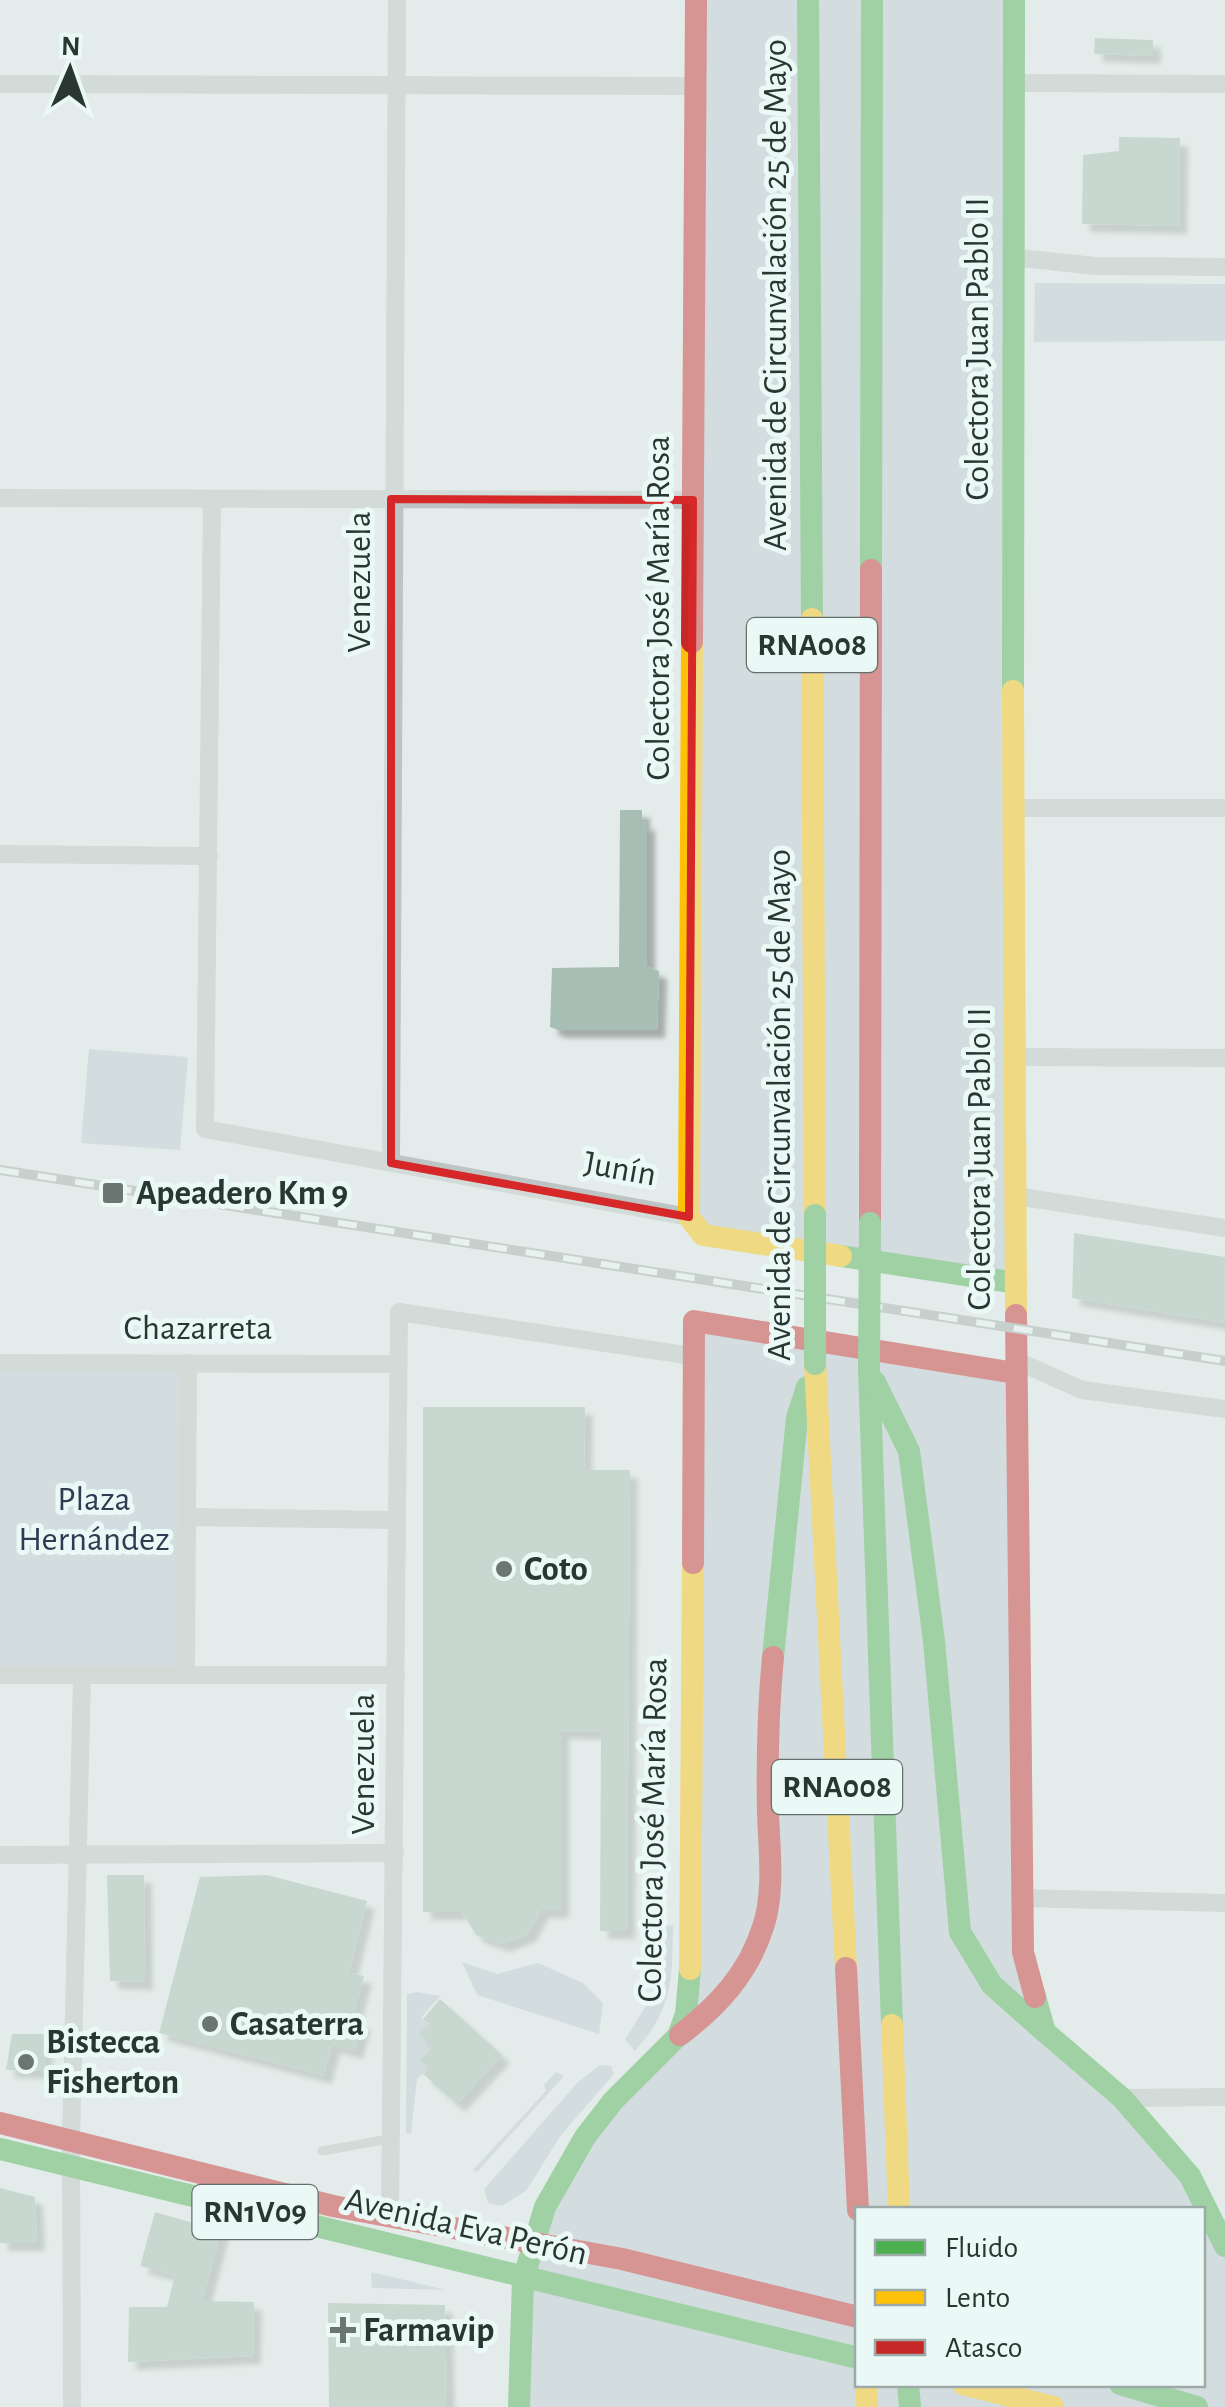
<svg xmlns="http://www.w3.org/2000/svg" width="1225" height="2407" font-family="'Alegreya Sans',sans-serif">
<defs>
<filter id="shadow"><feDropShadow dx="8" dy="8" stdDeviation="2.5" flood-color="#0004"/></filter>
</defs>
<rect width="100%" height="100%" fill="#e3ecea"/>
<!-- green -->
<g fill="#bec8d1" fill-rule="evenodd">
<path d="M696,0H1014L1016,1283L703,1235L689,1217Z"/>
<path d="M1035,283L1225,284V341L1034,342Z"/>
<path d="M89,1049L188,1057L180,1150L81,1143Z"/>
<path d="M694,1321L1015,1373L1020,1898L1023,1952L1045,2032L1122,2098L1189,2176L1225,2245V2407H519C512,2278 529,2201 613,2101C631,2080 664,2056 678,2036C686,2025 687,2004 690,1991ZM858,2210H1202V2384H858Z"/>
<path d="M0,1363H188L186,1675H0Z"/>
<path d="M664,1925L673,1926C672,1981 673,2008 635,2051L625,2040L659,1984Z"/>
<path d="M462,1962L497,1974L538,1963L583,1983L603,2003L599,2034L477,1995Z"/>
<path d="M417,1992L440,1996L421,2018L429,2024L420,2034L432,2046L420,2059L429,2068L417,2079L411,2133H406L407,1994Z"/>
<path d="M600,2065L611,2066L614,2074L561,2135L526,2191L502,2206L488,2203L484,2189L578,2082Z"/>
<path d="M556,2072L564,2076L477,2172L473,2170L546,2091L544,2085Z"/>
<path d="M371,2272L446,2290L372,2288Z"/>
</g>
<!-- building -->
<g fill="#a6beb4" filter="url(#shadow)">
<path d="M1095,38L1153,40V56L1094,54Z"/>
<path d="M1119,137L1180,138L1179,226L1082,224L1083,155L1119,151Z"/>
<path d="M620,810H642V823L647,822V967L659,971L657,1030H558L550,1027L552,968L619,967Z"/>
<path d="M1074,1233L1225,1257V1323L1072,1298Z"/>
<path d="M423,1407H585L584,1470H630L627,1931H600L601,1732L561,1731V1910H541L528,1934L502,1944L476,1935L462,1912H423Z"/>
<path d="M107,1875H144L145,1982L110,1981Z"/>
<path d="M267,1875L367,1901L349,1973L364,1976L352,2020L363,2022L355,2051L332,2045L324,2076L159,2033L200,1877Z"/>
<path d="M440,1999L502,2055L457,2104L423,2074L429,2068L420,2060L432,2046L419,2034L429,2024L423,2019Z"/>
<path d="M12,2034H45L44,2071L6,2070Z"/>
<path d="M0,2188L35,2197L37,2243H0Z"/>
<path d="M155,2212L221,2231L202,2301L254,2302L253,2356L128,2362L129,2307H167L175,2275L140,2266Z"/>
<path d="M328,2303L445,2305L447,2407H329Z"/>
</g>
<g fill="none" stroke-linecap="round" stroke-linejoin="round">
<!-- lane -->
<path stroke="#bcc5c3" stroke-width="9" d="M322,2151L389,2139"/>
<!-- street -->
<g stroke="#bcc5c3" stroke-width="18">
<path d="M1012,83L1225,84"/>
<path d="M0,84L696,86"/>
<path d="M1011,257L1095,266L1225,267"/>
<path d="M0,498L693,500"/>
<path d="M212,499L205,1129L689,1217"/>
<path d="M1014,808H1225"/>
<path d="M0,854L209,856"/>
<path d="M1013,1057L1225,1058"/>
<path d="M391,1163L397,0"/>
<path d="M1015,1196L1225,1228"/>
<path d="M1015,1360L1082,1390L1225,1409"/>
<path d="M0,1363L397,1364"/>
<path d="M187,1517L396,1520"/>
<path d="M0,1675H396"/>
<path d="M186,1675L188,1363"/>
<path d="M0,1855L395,1853"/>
<path d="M1020,1898L1225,1903"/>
<path d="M1122,2098L1225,2097"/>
<path d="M390,2217L399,1312L692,1356"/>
<path d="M72,2407L71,2141L82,1675"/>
</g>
<!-- fast -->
<g stroke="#4caf50" stroke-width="22">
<path d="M808,0L812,619"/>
<path d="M871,570L872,0"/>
<path d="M1013,691L1014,0"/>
<path d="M841,1256L1016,1283"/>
<path d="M869,1369L892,2025"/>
<path d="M875,1382L909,1451L934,1641L960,1932L992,1985L1045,2032"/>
<path d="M773,1657L797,1418L807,1387"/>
<path d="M1035,1997L1045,2032L1122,2098L1190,2176L1225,2246"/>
<path d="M0,2149L858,2358"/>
<path d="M908,2384L910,2407"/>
<path d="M1120,2384L1197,2407"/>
<path d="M519,2407L523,2280L545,2207L585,2137L613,2101L678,2036L686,2014L690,1969"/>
</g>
<!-- slow -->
<g stroke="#ffc107" stroke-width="22">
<path d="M812,619L815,1215"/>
<path d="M692,642L689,1217L703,1235L841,1256"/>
<path d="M1013,691L1016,1315"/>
<path d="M815,1364L846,1968"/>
<path d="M690,1969L693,1563"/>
<path d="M892,2025L899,2210"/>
<path d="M866,2384L867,2407"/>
<path d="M963,2384L1053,2407"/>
</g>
<!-- jam -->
<g stroke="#c62828" stroke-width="22">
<path d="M692,642L696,0"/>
<path d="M870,1223L871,570"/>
<path d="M1016,1315L1023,1952L1035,1997"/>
<path d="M693,1563L694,1321L1015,1373"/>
<path d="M846,1968L858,2210"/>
<path d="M680,2035C718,2006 748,1974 763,1927C775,1892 769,1848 768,1812C767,1759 768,1709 773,1657"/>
<path d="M0,2123L333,2206L622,2259L858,2317"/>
</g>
<defs>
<path id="rail" d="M0,1170L1225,1361"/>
</defs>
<!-- rail casing -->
<use href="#rail" stroke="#a6adab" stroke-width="10"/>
<!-- rail -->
<use href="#rail" stroke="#eaf8f6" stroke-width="6" stroke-dasharray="19" stroke-linecap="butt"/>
<!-- fast-bridge -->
<g stroke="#4caf50" stroke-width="22">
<path d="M815,1215V1364"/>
<path d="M869,1369L870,1223"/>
</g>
</g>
<!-- marked area -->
<path d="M0 0H1225V2407H0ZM391,499L693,500L689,1217L391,1163Z" fill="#e3ecea" fill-opacity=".55" fill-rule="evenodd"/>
<path fill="none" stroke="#d62828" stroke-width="8" stroke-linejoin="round" d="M391,499L693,500L689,1217L391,1163Z"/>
<!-- markers -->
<g fill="#6b7672" stroke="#eaf8f6" stroke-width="4">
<rect x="101" y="1181" width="24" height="24" rx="5"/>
<circle cx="504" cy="1569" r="10"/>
<circle cx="210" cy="2024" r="10"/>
<circle cx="26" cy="2062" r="10"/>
<path d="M338 2315h10v10h10v10h-10v10h-10v-10h-10v-10h10z"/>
</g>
<g text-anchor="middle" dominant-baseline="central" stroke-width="10" stroke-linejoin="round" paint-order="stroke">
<!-- shield labels -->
<g fill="#eaf8f6" stroke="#64706c" stroke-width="2.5">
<rect x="747" y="618" width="130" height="54" rx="8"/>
<rect x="772" y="1760" width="130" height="54" rx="8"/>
<rect x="192.5" y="2185" width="125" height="54" rx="8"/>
</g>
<g font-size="32" font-weight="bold" fill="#2a3631">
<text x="812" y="645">RNA008</text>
<text x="837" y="1787">RNA008</text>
<text x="255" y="2212">RN1V09</text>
</g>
<!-- street labels -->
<g font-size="35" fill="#2a3631" stroke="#eaf8f6">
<text transform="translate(775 295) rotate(-90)">Avenida de Circunvalación 25 de Mayo</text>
<text transform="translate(977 349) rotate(-90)">Colectora Juan Pablo II</text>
<text transform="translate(359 582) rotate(-90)">Venezuela</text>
<text transform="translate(658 608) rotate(-90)">Colectora José María Rosa</text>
<text transform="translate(779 1105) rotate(-90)">Avenida de Circunvalación 25 de Mayo</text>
<text transform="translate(979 1159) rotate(-90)">Colectora Juan Pablo II</text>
<text transform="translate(620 1169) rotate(10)">Junín</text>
<text x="198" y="1328">Chazarreta</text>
<text transform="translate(363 1764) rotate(-90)">Venezuela</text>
<text transform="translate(653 1830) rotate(-89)">Colectora José María Rosa</text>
<text transform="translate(466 2227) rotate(13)">Avenida Eva Perón</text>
</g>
<!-- poi labels -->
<g font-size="35" font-weight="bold" fill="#2a3631" stroke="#eaf8f6" text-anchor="start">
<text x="136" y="1193">Apeadero Km 9</text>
<text x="524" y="1569">Coto</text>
<text x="230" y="2024">Casaterra</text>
<text x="46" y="2042">Bistecca<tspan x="46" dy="40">Fisherton</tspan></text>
<text x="363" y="2330">Farmavip</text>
</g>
<!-- park labels -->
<g font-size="35" fill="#303b51" stroke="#eaf8f6">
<text x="94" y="1499">Plaza<tspan x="94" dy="40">Hernández</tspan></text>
</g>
</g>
<!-- legend -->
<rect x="855" y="2207" width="350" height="180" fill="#eaf8f6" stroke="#9daaa7" stroke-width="2.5"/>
<rect x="875" y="2240" width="50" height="15" fill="#4caf50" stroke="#9daaa7" stroke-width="2.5"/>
<text x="945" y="2257" font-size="30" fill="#2a3631">Fluido</text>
<rect x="875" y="2290" width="50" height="15" fill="#ffc107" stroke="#9daaa7" stroke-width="2.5"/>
<text x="945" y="2307" font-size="30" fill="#2a3631">Lento</text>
<rect x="875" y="2340" width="50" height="15" fill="#c62828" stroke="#9daaa7" stroke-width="2.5"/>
<text x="945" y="2357" font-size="30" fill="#2a3631">Atasco</text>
<!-- north arrow -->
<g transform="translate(70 70) rotate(2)" stroke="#eaf8f6" stroke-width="8" paint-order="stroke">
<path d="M0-8L18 38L0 25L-18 38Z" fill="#2a3631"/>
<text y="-15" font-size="28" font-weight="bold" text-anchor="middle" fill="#2a3631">N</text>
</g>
</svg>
